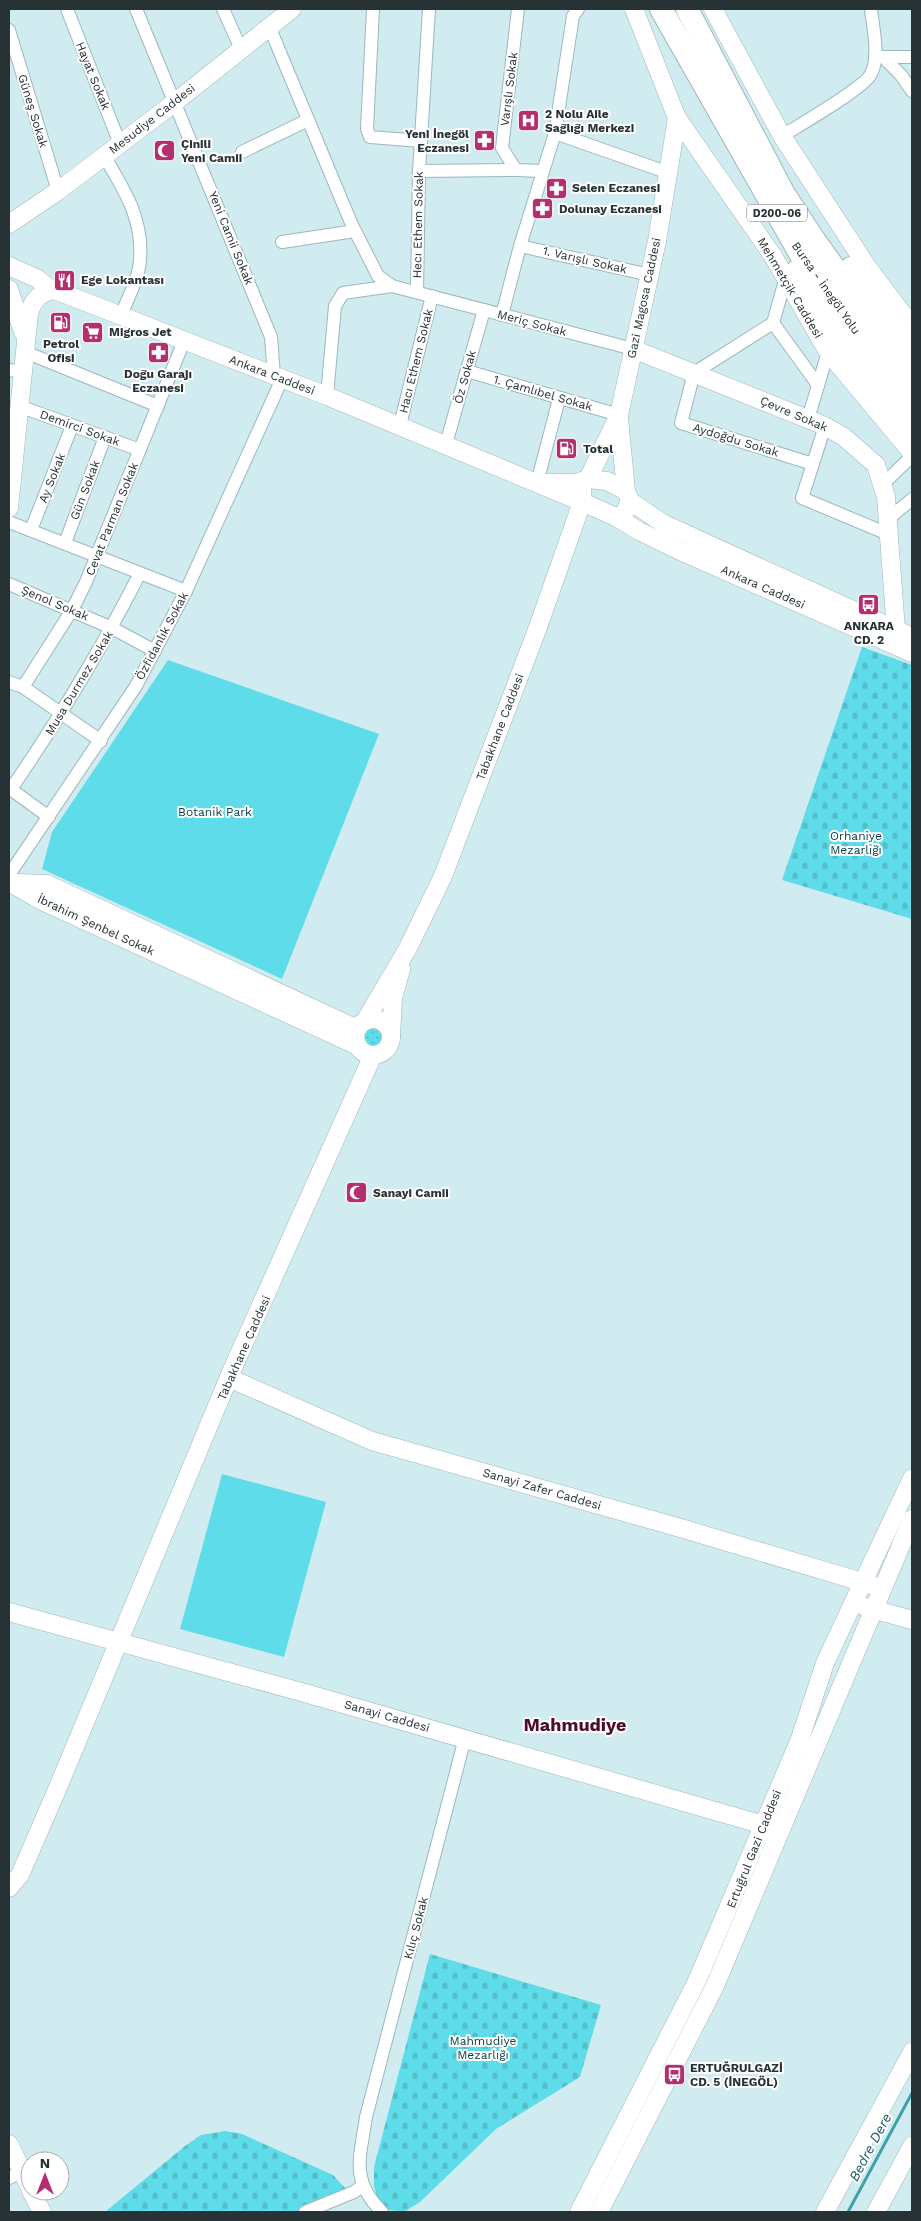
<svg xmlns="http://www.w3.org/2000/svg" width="921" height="2221" font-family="'Work Sans',sans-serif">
<defs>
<pattern id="grass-dots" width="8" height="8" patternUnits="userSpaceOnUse" patternTransform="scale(1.25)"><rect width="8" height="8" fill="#5fdcea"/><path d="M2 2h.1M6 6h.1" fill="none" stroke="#53bdc9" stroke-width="1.8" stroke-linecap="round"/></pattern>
<pattern id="cemetery-stones" width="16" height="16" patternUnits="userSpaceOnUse" patternTransform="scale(1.25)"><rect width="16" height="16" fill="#5fdcea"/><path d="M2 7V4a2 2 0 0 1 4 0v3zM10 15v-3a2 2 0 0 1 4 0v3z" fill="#53bdc9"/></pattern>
</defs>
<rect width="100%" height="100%" fill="#d0ecf0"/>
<!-- grass -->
<circle fill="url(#grass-dots)" cx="374" cy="1037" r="9"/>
<!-- cemetery -->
<g fill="url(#cemetery-stones)">
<path d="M862,647L912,665V919L782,880Z"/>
<path d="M430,1954L601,2005L580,2077L496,2129L420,2202L404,2212L389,2210L378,2200L374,2186V2167Z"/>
<path d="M225,2131L242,2134L333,2175L346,2189L326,2196L300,2212H105L185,2146L201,2135Z"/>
</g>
<!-- park -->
<g fill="#5fdcea">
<path d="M168,660L379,734L282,979L42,869L52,832Z"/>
<path d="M222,1474L326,1502L284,1657L180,1629Z"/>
</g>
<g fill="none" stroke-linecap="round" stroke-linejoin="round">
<!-- stream -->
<path stroke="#40a0ab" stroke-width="3" d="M848,2212L912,2093"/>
<defs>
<g id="street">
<path d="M67,9L120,144"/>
<path d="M136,9L271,337L274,376"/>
<path d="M223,9L241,49"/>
<path d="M373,9L367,129L370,137L421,141"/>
<path d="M518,9L502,148L516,170L542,171"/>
<path d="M269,26L352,225L378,276L392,286"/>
<path d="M9,30L58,191"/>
<path d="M875,56L883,57L901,75L912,91"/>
<path d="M883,57H912"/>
<path d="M555,133L669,173"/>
<path d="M782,136C798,126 864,88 871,74C880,57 873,28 871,9"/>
<path d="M242,152L308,120"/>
<path d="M104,156C126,192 146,224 139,268C136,284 127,300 121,315"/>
<path d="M419,171L516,170"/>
<path d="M282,242L355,231"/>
<path d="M520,246L650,275"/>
<path d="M417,292L419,171L429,9"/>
<path d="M502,315L520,246L555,133L573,16L578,9"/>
<path d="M773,323L786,277"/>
<path d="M25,352L158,406"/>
<path d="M9,370L23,372"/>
<path d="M467,371L619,415"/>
<path d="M327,396L335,306L343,293L392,286L633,349"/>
<path d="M19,406L140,450"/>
<path d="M808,419L828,352"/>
<path d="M400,425L432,296"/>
<path d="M825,426L802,498L888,534"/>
<path d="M446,444L484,310"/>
<path d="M813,464L681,423L694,373L773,323L818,385"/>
<path d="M537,483L559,399"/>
<path d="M882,485L912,456"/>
<path d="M887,520L912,499"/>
<path d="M9,522L186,591"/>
<path d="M31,530L72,426"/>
<path d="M65,543L105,437"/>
<path d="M9,584L112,628L155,651"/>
<path d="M9,682L23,687L101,741"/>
<path d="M23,687L72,610L86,582L184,341"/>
<path d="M9,788L49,817"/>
<path d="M11,789C59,719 102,648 140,573"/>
<path d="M9,875L136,686L186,591L282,379"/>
<path d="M9,2178L22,2172"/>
<path d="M305,2212L354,2192L362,2186"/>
<path d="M382,2212C350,2180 360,2158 366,2117L465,1738"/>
</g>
<g id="secondary">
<path d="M713,9L782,136L868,268L912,326"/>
<path d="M677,118L773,256L828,352L912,453"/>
<path d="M9,224L58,191L174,103L292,9"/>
<path d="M9,266L38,279L47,287L327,396L582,502L537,630L443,876L408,948L365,1021"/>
<path d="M9,289L23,332"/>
<path d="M633,349L825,426L844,437L876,465L886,497L896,630"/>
<path d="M619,418L626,491"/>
<path d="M588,479L607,481L626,491L630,501L624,514L616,517L582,502V486Z"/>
<path d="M543,483H575L588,479L619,415L657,241L677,118L634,9"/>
<path d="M630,501L664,524L912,637"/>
<path d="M9,508L29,313C34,298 41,291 58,290"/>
<path d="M616,517L639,531L678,550L912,653"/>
<path d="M9,882L40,900L358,1046"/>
<path d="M15,883L47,884L357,1029"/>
<circle cx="373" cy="1037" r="18"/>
<path d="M391,1037L393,998L401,969"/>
<path d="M229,1378L372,1441L684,1529L872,1585"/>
<path d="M865,1607L912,1620"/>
<path d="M9,1612L305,1693L781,1830"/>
<path d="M9,1888L20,1875L56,1792L232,1370L373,1055"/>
<path d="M9,2144L30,2188"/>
<path d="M31,2191L42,2212"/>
<path d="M579,2212L697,1981L800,1739L825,1663L912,1478"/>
<path d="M599,2212L714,1988L912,1519"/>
<path d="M825,2212L912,2052"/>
<path d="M876,2212L912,2146"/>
</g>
<g id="highway">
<path d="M661,9L802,257L912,405"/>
<path d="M687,9L784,194L817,244L912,376"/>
<path d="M851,268L912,345"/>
<path d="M797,271C832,332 867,381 912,434"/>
</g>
</defs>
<!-- street casing -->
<use href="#street" stroke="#9cb8bb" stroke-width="14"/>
<!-- secondary casing -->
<use href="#secondary" stroke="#9cb8bb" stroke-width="19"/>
<!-- highway casing -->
<use href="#highway" stroke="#9cb8bb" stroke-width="24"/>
<!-- street -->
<use href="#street" stroke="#fff" stroke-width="12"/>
<!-- secondary -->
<use href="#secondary" stroke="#fff" stroke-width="18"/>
<!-- highway -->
<use href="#highway" stroke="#fff" stroke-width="22"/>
</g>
<!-- icons -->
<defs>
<symbol id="hospital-square" viewBox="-11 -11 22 22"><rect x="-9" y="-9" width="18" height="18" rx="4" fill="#b52e6f" stroke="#fff"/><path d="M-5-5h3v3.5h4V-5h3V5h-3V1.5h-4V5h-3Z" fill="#fff"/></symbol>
<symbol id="pharmacy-square" viewBox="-11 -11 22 22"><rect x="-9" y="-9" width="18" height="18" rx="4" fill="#b52e6f" stroke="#fff"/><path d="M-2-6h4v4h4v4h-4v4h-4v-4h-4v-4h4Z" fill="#fff"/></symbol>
<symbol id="mosque-square" viewBox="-11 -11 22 22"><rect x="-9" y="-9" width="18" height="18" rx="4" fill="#b52e6f" stroke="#fff"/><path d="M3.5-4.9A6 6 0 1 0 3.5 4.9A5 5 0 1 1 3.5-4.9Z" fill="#fff"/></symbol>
<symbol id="restaurant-square" viewBox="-11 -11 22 22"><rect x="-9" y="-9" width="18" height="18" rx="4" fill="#b52e6f" stroke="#fff"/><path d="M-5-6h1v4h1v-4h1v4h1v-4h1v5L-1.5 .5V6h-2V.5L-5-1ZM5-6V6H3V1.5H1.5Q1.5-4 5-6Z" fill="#fff"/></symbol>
<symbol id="fuel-square" viewBox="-11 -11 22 22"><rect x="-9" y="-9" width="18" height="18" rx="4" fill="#b52e6f" stroke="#fff"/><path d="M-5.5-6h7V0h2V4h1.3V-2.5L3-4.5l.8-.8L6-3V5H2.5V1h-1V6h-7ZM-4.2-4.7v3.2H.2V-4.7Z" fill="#fff"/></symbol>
<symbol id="supermarket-square" viewBox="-11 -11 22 22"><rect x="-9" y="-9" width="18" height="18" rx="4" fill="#b52e6f" stroke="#fff"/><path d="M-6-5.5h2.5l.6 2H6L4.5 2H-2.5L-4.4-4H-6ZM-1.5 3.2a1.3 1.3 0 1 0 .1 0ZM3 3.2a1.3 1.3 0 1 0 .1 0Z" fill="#fff"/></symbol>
<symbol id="bus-square" viewBox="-11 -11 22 22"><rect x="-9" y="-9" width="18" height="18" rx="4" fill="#b52e6f" stroke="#fff"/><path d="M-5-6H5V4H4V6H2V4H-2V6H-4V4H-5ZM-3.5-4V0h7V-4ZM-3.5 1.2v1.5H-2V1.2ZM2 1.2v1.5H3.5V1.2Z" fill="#fff"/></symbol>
</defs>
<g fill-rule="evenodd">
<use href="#hospital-square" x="516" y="108" width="25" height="25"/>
<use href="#pharmacy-square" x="472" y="128" width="25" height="25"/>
<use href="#mosque-square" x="152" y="138" width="25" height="25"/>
<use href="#pharmacy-square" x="544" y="176" width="25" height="25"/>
<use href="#pharmacy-square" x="530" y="196" width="25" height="25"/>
<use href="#restaurant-square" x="52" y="268" width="25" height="25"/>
<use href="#fuel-square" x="48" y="310" width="25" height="25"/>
<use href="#supermarket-square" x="80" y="320" width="25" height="25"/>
<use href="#pharmacy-square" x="146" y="340" width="25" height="25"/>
<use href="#fuel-square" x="554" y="436" width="25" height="25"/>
<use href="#bus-square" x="856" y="592" width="25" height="25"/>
<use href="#mosque-square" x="344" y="1180" width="25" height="25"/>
<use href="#bus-square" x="662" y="2062" width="25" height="25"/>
</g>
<g text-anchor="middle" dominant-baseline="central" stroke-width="4" stroke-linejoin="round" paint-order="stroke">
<!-- shield labels -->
<rect fill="#fff" stroke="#687071" stroke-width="1" x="747" y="204.5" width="60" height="17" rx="4"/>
<g font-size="11" font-weight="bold" fill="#273234">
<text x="777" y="213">D200-06</text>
</g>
<!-- street labels -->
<g font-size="12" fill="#273234" stroke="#fff">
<text transform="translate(93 76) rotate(68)">Hayat Sokak</text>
<text transform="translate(509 89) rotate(-83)">Varışlı Sokak</text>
<text transform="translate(33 111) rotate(73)">Güneş Sokak</text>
<text transform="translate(152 119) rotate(-38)">Mesudiye Caddesi</text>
<text transform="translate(418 225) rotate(-89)">Hecı Ethem Sokak</text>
<text transform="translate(231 238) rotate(68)">Yeni Camii Sokak</text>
<text transform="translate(585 260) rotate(13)">1. Varışlı Sokak</text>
<text transform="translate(790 288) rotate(59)">Mehmetçik Caddesi</text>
<text transform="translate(826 288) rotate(55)">Bursa - İnegöl Yolu</text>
<text transform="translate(644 298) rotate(-78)">Gazi Magosa Caddesi</text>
<text transform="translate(532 323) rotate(15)">Meriç Sokak</text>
<text transform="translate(416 361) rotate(-76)">Hacı Ethem Sokak</text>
<text transform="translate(272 375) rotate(21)">Ankara Caddesi</text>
<text transform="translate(465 377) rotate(-75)">Öz Sokak</text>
<text transform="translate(543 393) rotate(16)">1. Çamlıbel Sokak</text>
<text transform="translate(794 414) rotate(23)">Çevre Sokak</text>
<text transform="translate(80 428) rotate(20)">Demirci Sokak</text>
<text transform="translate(736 440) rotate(17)">Aydoğdu Sokak</text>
<text transform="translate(52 478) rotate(-68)">Ay Sokak</text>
<text transform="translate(85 490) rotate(-69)">Gün Sokak</text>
<text transform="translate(112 519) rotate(-68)">Cevat Parman Sokak</text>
<text transform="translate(763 587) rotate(24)">Ankara Caddesi</text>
<text transform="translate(55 603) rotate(23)">Şenol Sokak</text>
<text transform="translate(162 636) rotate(-62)">Özfidanlık Sokak</text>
<text transform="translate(79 683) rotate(-59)">Musa Durmez Sokak</text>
<text transform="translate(500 727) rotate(-69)">Tabakhane Caddesi</text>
<text transform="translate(96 925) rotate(25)">İbrahim Şenbel Sokak</text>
<text transform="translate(244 1348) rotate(-66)">Tabakhane Caddesi</text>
<text transform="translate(542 1489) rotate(16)">Sanayi Zafer Caddesi</text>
<text transform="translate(387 1716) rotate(16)">Sanayi Caddesi</text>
<text transform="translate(754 1849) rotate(-68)">Ertuğrul Gazi Caddesi</text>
<text transform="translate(416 1928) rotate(-75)">Kılıç Sokak</text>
</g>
<!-- poi labels -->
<g font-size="12" font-weight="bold" fill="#273234" stroke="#fff" text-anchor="start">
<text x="545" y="114">2 Nolu Aile<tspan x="545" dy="14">Sağlığı Merkezi</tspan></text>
<text x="469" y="134" text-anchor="end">Yeni İnegöl<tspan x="469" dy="14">Eczanesi</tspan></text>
<text x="181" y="144">Çinili<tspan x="181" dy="14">Yeni Camii</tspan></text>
<text x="572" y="188">Selen Eczanesi</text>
<text x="559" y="209">Dolunay Eczanesi</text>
<text x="81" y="280">Ege Lokantası</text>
<text x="109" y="332">Migros Jet</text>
<text x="61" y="344" text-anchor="middle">Petrol<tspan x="61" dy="14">Ofisi</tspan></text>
<text x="158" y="374" text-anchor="middle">Doğu Garajı<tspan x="158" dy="14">Eczanesi</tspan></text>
<text x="583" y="449">Total</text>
<text x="869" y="626" text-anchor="middle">ANKARA<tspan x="869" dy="14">CD. 2</tspan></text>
<text x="373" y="1193">Sanayi Camii</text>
<text x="690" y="2068">ERTUĞRULGAZİ<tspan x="690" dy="14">CD. 5 (İNEGÖL)</tspan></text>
</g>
<!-- park labels -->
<g font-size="12" fill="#013f45" stroke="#fff">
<text x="215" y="812">Botanik Park</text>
<text x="856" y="836">Orhaniye<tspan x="856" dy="14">Mezarlığı</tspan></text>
<text x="483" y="2041">Mahmudiye<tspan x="483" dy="14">Mezarlığı</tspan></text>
</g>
<!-- water labels -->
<g font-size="14" font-style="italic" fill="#255a60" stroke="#fff">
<text transform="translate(870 2147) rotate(-62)">Bedre Dere</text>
</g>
<!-- district labels -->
<g font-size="18" font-weight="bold" fill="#4d0c2c" stroke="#fff">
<text x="575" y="1724">Mahmudiye</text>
</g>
</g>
<!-- border -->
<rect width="921" height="2221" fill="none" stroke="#273234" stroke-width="20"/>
<!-- north arrow -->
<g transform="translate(45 2176)"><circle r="24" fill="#ffffff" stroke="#a9adae"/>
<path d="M0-4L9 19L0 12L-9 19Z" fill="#b52e6f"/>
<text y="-8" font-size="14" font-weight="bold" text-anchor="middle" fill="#273234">N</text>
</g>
</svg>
